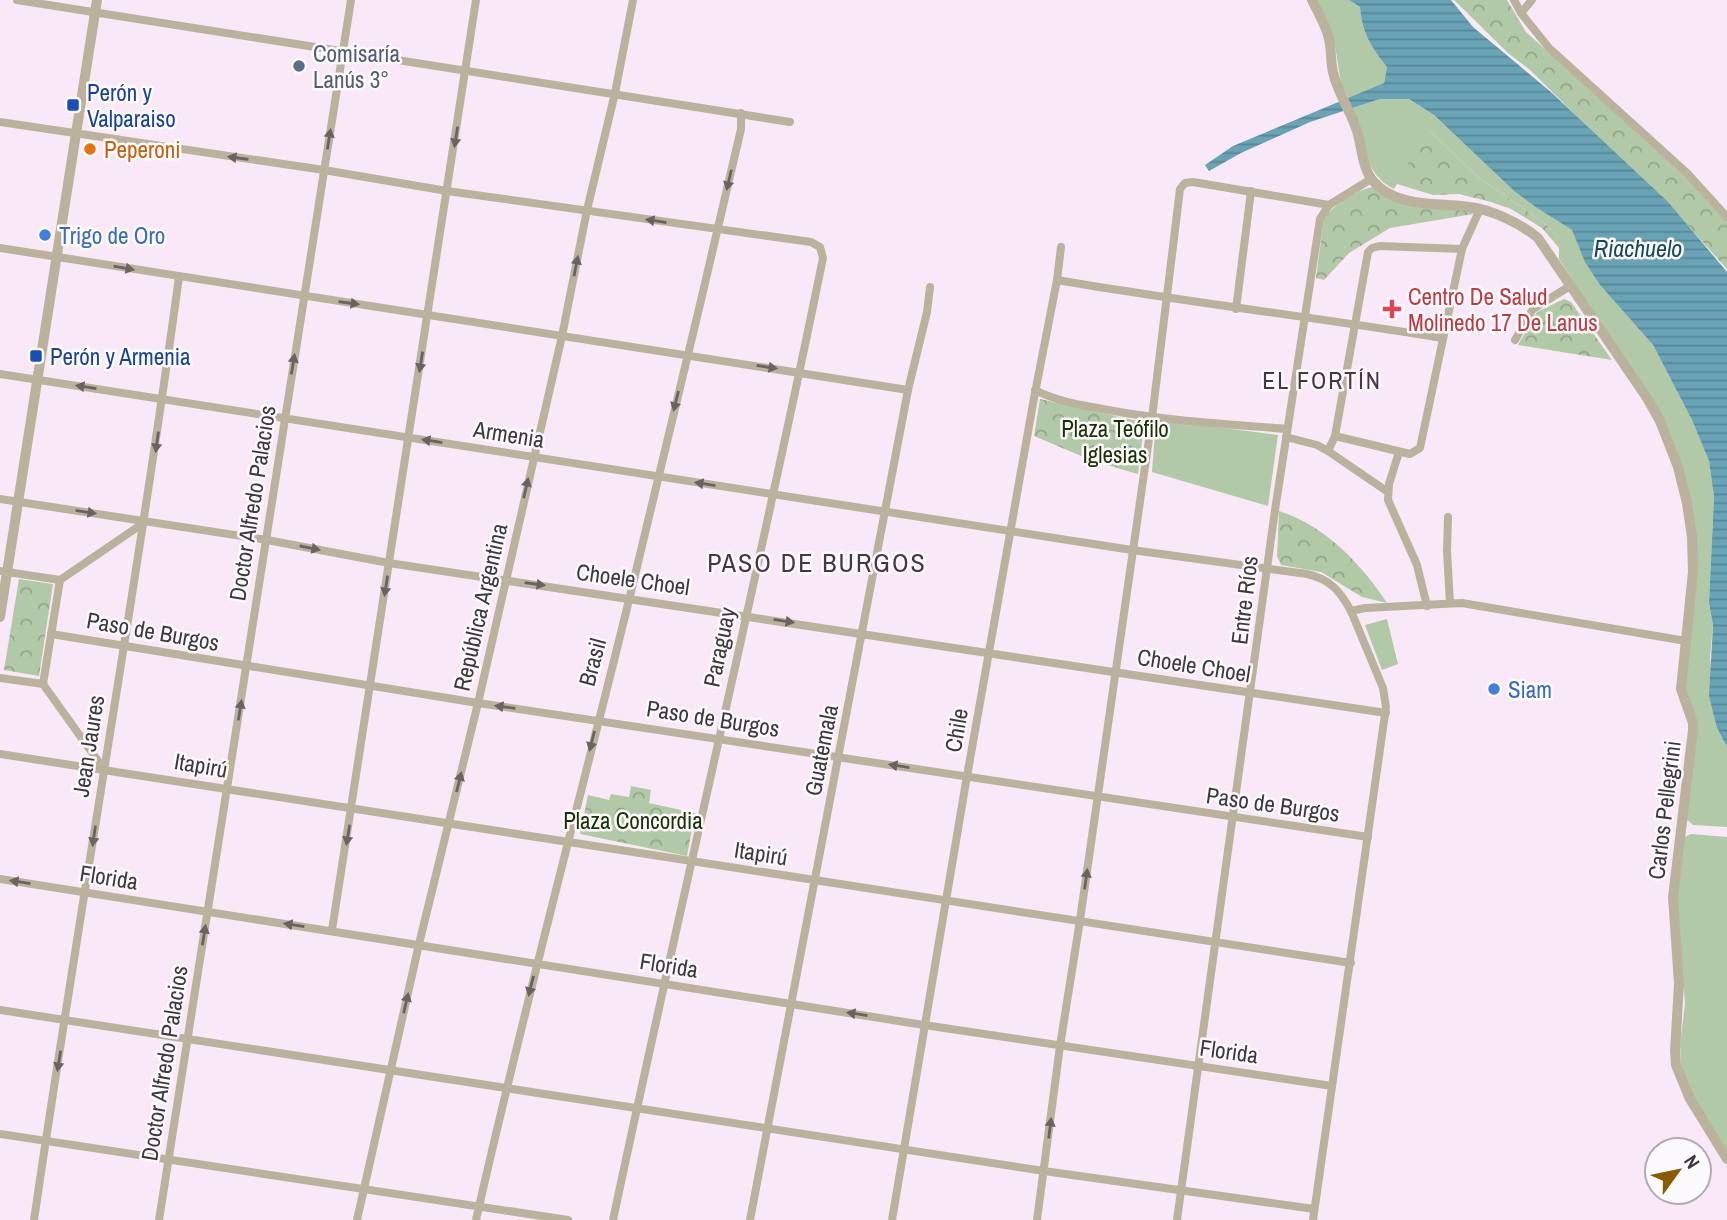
<svg xmlns="http://www.w3.org/2000/svg" width="1727" height="1220" font-family="'Archivo Narrow',sans-serif">
<defs>
<pattern id="park-crowns" width="20" height="18" patternUnits="userSpaceOnUse" patternTransform="scale(1.75)"><rect width="20" height="18" fill="#b2c9a7"/><path d="M2 6a3 3 0 1 1 6 0M12 15a3 3 0 1 1 6 0" fill="none" stroke="#92a489"/></pattern>
<pattern id="water-rules" width="6" height="5" patternUnits="userSpaceOnUse" patternTransform="scale(1.75)"><rect width="6" height="5" fill="#69a3b6"/><path d="M0 2.5h6" fill="none" stroke="#588695"/></pattern>
</defs>
<rect width="100%" height="100%" fill="#f9e8f7"/>
<!-- grass -->
<g fill="#b2c9a7">
<path d="M1316,0H1349L1360,7C1362,33 1371,47 1387,67L1384,83L1349,99L1341,84L1335,45Z"/>
<path d="M1380,99H1409L1434,115L1514,191L1537,208L1572,230L1600,285L1653,345L1692,420L1709,461L1714,497L1709,603L1713,625L1710,658L1717,728L1727,747V827L1693,825L1685,818L1695,741L1684,695L1695,537L1667,428L1559,259V238L1546,224L1479,178L1430,131L1394,189C1364,175 1361,137 1353,108Z"/>
<path d="M1156,419L1278,435L1268,506L1152,472Z"/>
<path d="M1387,619L1398,664L1382,670L1365,625Z"/>
<path d="M1691,834L1727,837V1150L1690,1091L1681,1064L1680,1044L1685,1004L1677,894L1683,838Z"/>
</g>
<!-- park -->
<g fill="url(#park-crowns)">
<path d="M1454,0H1507L1526,32L1689,179L1727,222V269L1688,226L1530,70L1508,53Z"/>
<path d="M1430,131L1479,178L1546,224L1559,238V248L1542,228L1511,209L1491,202L1459,194L1433,195L1397,184L1422,136Z"/>
<path d="M1374,187L1474,212L1473,214L1390,228L1349,253L1324,280L1316,278L1324,218C1334,205 1357,189 1374,187Z"/>
<path d="M1564,299L1571,302L1612,360L1518,345L1537,312Z"/>
<path d="M1040,399L1142,422L1144,425L1138,474L1093,461L1034,436Z"/>
<path d="M1279,511C1325,525 1362,565 1387,603L1362,597L1321,572L1281,565L1277,556Z"/>
<path d="M19,579L53,584L39,676L4,670Z"/>
<path d="M631,786L651,790L649,803L695,813L687,856L580,834L588,795L609,800L611,794L629,797Z"/>
</g>
<!-- water -->
<path fill="url(#water-rules)" d="M1349,0H1451L1473,27L1552,93L1668,202L1727,272V747L1717,728L1709,696L1713,625L1709,603L1714,497L1709,461L1692,420L1653,345L1600,285L1585,262L1572,230L1537,208L1514,191L1434,115L1409,99H1380L1310,122L1241,153L1209,171L1205,165L1233,146L1384,83L1387,67C1371,47 1362,33 1360,7Z"/>
<g fill="none" stroke-linecap="round" stroke-linejoin="round">
<!-- minor -->
<g stroke="#bbb29e" stroke-width="8">
<path d="M17,0L790,122"/>
<path d="M1514,0L1521,13L1549,48L1687,173L1727,217"/>
<path d="M1521,13L1532,0"/>
<path d="M0,122L324,170L447,191L811,242L820,247L823,258C758,579 681,899 613,1220"/>
<path d="M0,248L908,390"/>
<path d="M1057,280C1185,302 1314,317 1442,338"/>
<path d="M1236,309L1251,191"/>
<path d="M1515,340L1533,309L1570,286"/>
<path d="M0,374L1132,550L1307,574C1330,579 1340,591 1351,611L1383,688L1386,707L1313,1220"/>
<path d="M1035,390C1058,402 1083,405 1108,410C1167,421 1227,424 1287,429"/>
<path d="M1335,436L1368,252L1372,248L1379,246L1462,249"/>
<path d="M1286,437L1317,445L1328,451L1335,436L1410,454L1420,448L1462,249L1480,209"/>
<path d="M1328,451L1388,492"/>
<path d="M1399,452L1389,484L1388,500L1417,565L1427,606"/>
<path d="M0,499L267,540L389,563L1386,713"/>
<path d="M1448,517L1447,551L1450,603"/>
<path d="M0,571L60,580"/>
<path d="M60,580L145,522"/>
<path d="M1351,611L1365,608L1462,603L1686,641"/>
<path d="M51,634L478,703L1368,837"/>
<path d="M0,678L43,684"/>
<path d="M43,684L60,580"/>
<path d="M43,684L103,768"/>
<path d="M0,754L1351,963"/>
<path d="M0,879L924,1025L1332,1086"/>
<path d="M332,930L476,0"/>
<path d="M0,1010L1044,1171L1314,1209"/>
<path d="M0,1134L568,1220"/>
<path d="M34,1220C80,905 136,592 179,277"/>
<path d="M159,1220L351,0"/>
<path d="M357,1220L419,944L478,703L562,336L587,210L615,93L633,0"/>
<path d="M476,1220C523,1011 579,804 630,596C668,440 705,285 741,129V113"/>
<path d="M750,1220L908,390L927,312L930,287"/>
<path d="M892,1220L967,776L1034,398L1057,280L1061,247"/>
<path d="M1037,1220L1060,1046L1080,920L1152,418L1180,189L1185,183L1193,182L1329,205"/>
<path d="M1177,1220L1275,510L1320,219L1329,205L1371,179"/>
</g>
<!-- tertiary -->
<g stroke="#bbb29e" stroke-width="10">
<path d="M1312,0C1318,13 1326,25 1329,39C1332,51 1330,64 1334,76C1339,95 1351,112 1357,131C1362,147 1362,168 1373,181C1397,209 1438,202 1470,207C1492,210 1520,223 1538,238L1647,398L1660,421L1678,467L1687,503L1692,537L1693,572L1681,689L1693,723V730L1673,897L1679,984L1675,1051L1676,1065L1690,1099L1727,1159"/>
<path d="M0,617L97,0"/>
</g>
</g>
<!-- one-way arrows -->
<defs><path id="oneway-solid" d="M-6-.8H1V-3.2L6.5 0L1 3.2V.8H-6Z" transform="scale(1.75)"/></defs>
<g fill="#6a6360">
<use href="#oneway-solid" transform="translate(456 137) rotate(99)"/>
<use href="#oneway-solid" transform="translate(329 139) rotate(-81)"/>
<use href="#oneway-solid" transform="translate(238 158) rotate(-172)"/>
<use href="#oneway-solid" transform="translate(729 180) rotate(103)"/>
<use href="#oneway-solid" transform="translate(656 221) rotate(-171)"/>
<use href="#oneway-solid" transform="translate(576 266) rotate(-79)"/>
<use href="#oneway-solid" transform="translate(124 268) rotate(10)"/>
<use href="#oneway-solid" transform="translate(349 303) rotate(8)"/>
<use href="#oneway-solid" transform="translate(421 362) rotate(99)"/>
<use href="#oneway-solid" transform="translate(293 364) rotate(-81)"/>
<use href="#oneway-solid" transform="translate(767 367) rotate(9)"/>
<use href="#oneway-solid" transform="translate(86 387) rotate(-171)"/>
<use href="#oneway-solid" transform="translate(676 401) rotate(104)"/>
<use href="#oneway-solid" transform="translate(432 441) rotate(-171)"/>
<use href="#oneway-solid" transform="translate(157 442) rotate(98)"/>
<use href="#oneway-solid" transform="translate(705 484) rotate(-171)"/>
<use href="#oneway-solid" transform="translate(526 488) rotate(-77)"/>
<use href="#oneway-solid" transform="translate(86 512) rotate(9)"/>
<use href="#oneway-solid" transform="translate(310 548) rotate(11)"/>
<use href="#oneway-solid" transform="translate(535 584) rotate(8)"/>
<use href="#oneway-solid" transform="translate(386 586) rotate(99)"/>
<use href="#oneway-solid" transform="translate(784 621) rotate(9)"/>
<use href="#oneway-solid" transform="translate(505 707) rotate(-172)"/>
<use href="#oneway-solid" transform="translate(240 710) rotate(-81)"/>
<use href="#oneway-solid" transform="translate(592 741) rotate(104)"/>
<use href="#oneway-solid" transform="translate(899 766) rotate(-171)"/>
<use href="#oneway-solid" transform="translate(459 782) rotate(-76)"/>
<use href="#oneway-solid" transform="translate(348 835) rotate(99)"/>
<use href="#oneway-solid" transform="translate(94 836) rotate(98)"/>
<use href="#oneway-solid" transform="translate(1086 879) rotate(-82)"/>
<use href="#oneway-solid" transform="translate(20 882) rotate(-171)"/>
<use href="#oneway-solid" transform="translate(294 925) rotate(-171)"/>
<use href="#oneway-solid" transform="translate(204 935) rotate(-81)"/>
<use href="#oneway-solid" transform="translate(531 986) rotate(104)"/>
<use href="#oneway-solid" transform="translate(406 1003) rotate(-77)"/>
<use href="#oneway-solid" transform="translate(857 1014) rotate(-171)"/>
<use href="#oneway-solid" transform="translate(59 1061) rotate(99)"/>
<use href="#oneway-solid" transform="translate(1050 1128) rotate(-83)"/>
</g>
<!-- markers -->
<circle fill="#5c6f8a" stroke="#fdfafd" stroke-width="2.5" cx="299" cy="66" r="7"/>
<g fill="#1a4fb4" stroke="#fdfafd" stroke-width="2.5">
<rect x="66" y="98" width="14" height="14" rx="3.5"/>
<rect x="29" y="349" width="14" height="14" rx="3.5"/>
</g>
<circle fill="#e8710a" stroke="#fdfafd" stroke-width="2.5" cx="90" cy="149" r="7"/>
<g fill="#3f7fe0" stroke="#fdfafd" stroke-width="2.5">
<circle cx="45" cy="235" r="7"/>
<circle cx="1494" cy="689" r="7"/>
</g>
<path fill="#e0444e" stroke="#fdfafd" stroke-width="2.5" d="M1388.5 298.5h7v7h7v7h-7v7h-7v-7h-7v-7h7z"/>
<g text-anchor="middle" dominant-baseline="central" stroke-width="5" stroke-linejoin="round" paint-order="stroke">
<!-- service labels -->
<g font-size="23" fill="#4e5e75" stroke="#fdfafd" text-anchor="start">
<text x="313" y="53">Comisaría<tspan x="313" dy="26">Lanús 3°</tspan></text>
</g>
<!-- transit labels -->
<g font-size="23" fill="#164399" stroke="#fdfafd" text-anchor="start">
<text x="87" y="92">Perón y<tspan x="87" dy="26">Valparaiso</tspan></text>
<text x="50" y="356">Perón y Armenia</text>
</g>
<!-- food labels -->
<g font-size="23" fill="#c56008" stroke="#fdfafd" text-anchor="start">
<text x="104" y="149">Peperoni</text>
</g>
<!-- shop labels -->
<g font-size="23" fill="#366cbe" stroke="#fdfafd" text-anchor="start">
<text x="59" y="235">Trigo de Oro</text>
<text x="1508" y="689">Siam</text>
</g>
<!-- health labels -->
<g font-size="23" fill="#be3a42" stroke="#fdfafd" text-anchor="start">
<text x="1408" y="296">Centro De Salud<tspan x="1408" dy="26">Molinedo 17 De Lanus</tspan></text>
</g>
<!-- park labels -->
<g font-size="23" fill="#183204" stroke="#fdfafd">
<text x="1115" y="428">Plaza Teófilo<tspan x="1115" dy="26">Iglesias</tspan></text>
<text x="633" y="820">Plaza Concordia</text>
</g>
<!-- street labels -->
<g font-size="23" fill="#3e383e" stroke="#fdfafd">
<text transform="translate(509 434) rotate(9)">Armenia</text>
<text transform="translate(252 503) rotate(-81)">Doctor Alfredo Palacios</text>
<text transform="translate(633 579) rotate(8)">Choele Choel</text>
<text transform="translate(1244 600) rotate(-83)">Entre Ríos</text>
<text transform="translate(480 607) rotate(-77)">República Argentina</text>
<text transform="translate(153 631) rotate(10)">Paso de Burgos</text>
<text transform="translate(719 647) rotate(-78)">Paraguay</text>
<text transform="translate(592 662) rotate(-75)">Brasil</text>
<text transform="translate(1194 665) rotate(9)">Choele Choel</text>
<text transform="translate(713 718) rotate(9)">Paso de Burgos</text>
<text transform="translate(956 730) rotate(-80)">Chile</text>
<text transform="translate(88 746) rotate(-81)">Jean Jaures</text>
<text transform="translate(821 750) rotate(-79)">Guatemala</text>
<text transform="translate(201 765) rotate(10)">Itapirú</text>
<text transform="translate(1273 804) rotate(8)">Paso de Burgos</text>
<text transform="translate(1664 810) rotate(-83)">Carlos Pellegrini</text>
<text transform="translate(761 853) rotate(9)">Itapirú</text>
<text transform="translate(109 877) rotate(9)">Florida</text>
<text transform="translate(669 965) rotate(9)">Florida</text>
<text transform="translate(1229 1051) rotate(8)">Florida</text>
<text transform="translate(164 1063) rotate(-81)">Doctor Alfredo Palacios</text>
</g>
<!-- water labels -->
<g font-size="24" font-style="italic" fill="#164957" stroke="#fdfafd">
<text x="1638" y="248">Riachuelo</text>
</g>
<!-- neighbourhood labels -->
<g font-size="24" letter-spacing="2" fill="#453844" stroke="#fdfafd">
<text x="1322" y="380">EL FORTÍN</text>
</g>
<!-- quarter labels -->
<g font-size="26" letter-spacing="2" fill="#453844" stroke="#fdfafd">
<text x="817" y="562">PASO DE BURGOS</text>
</g>
</g>
<!-- north arrow -->
<g transform="translate(1678 1171) rotate(57)"><circle r="33" fill="#fdfafd" stroke="#b1acb1" stroke-width="2"/>
<path d="M0-5L12 26L0 18L-12 26Z" fill="#8a5a00"/>
<text y="-10" font-size="19" font-weight="bold" text-anchor="middle" fill="#3e383e">N</text>
</g>
</svg>
